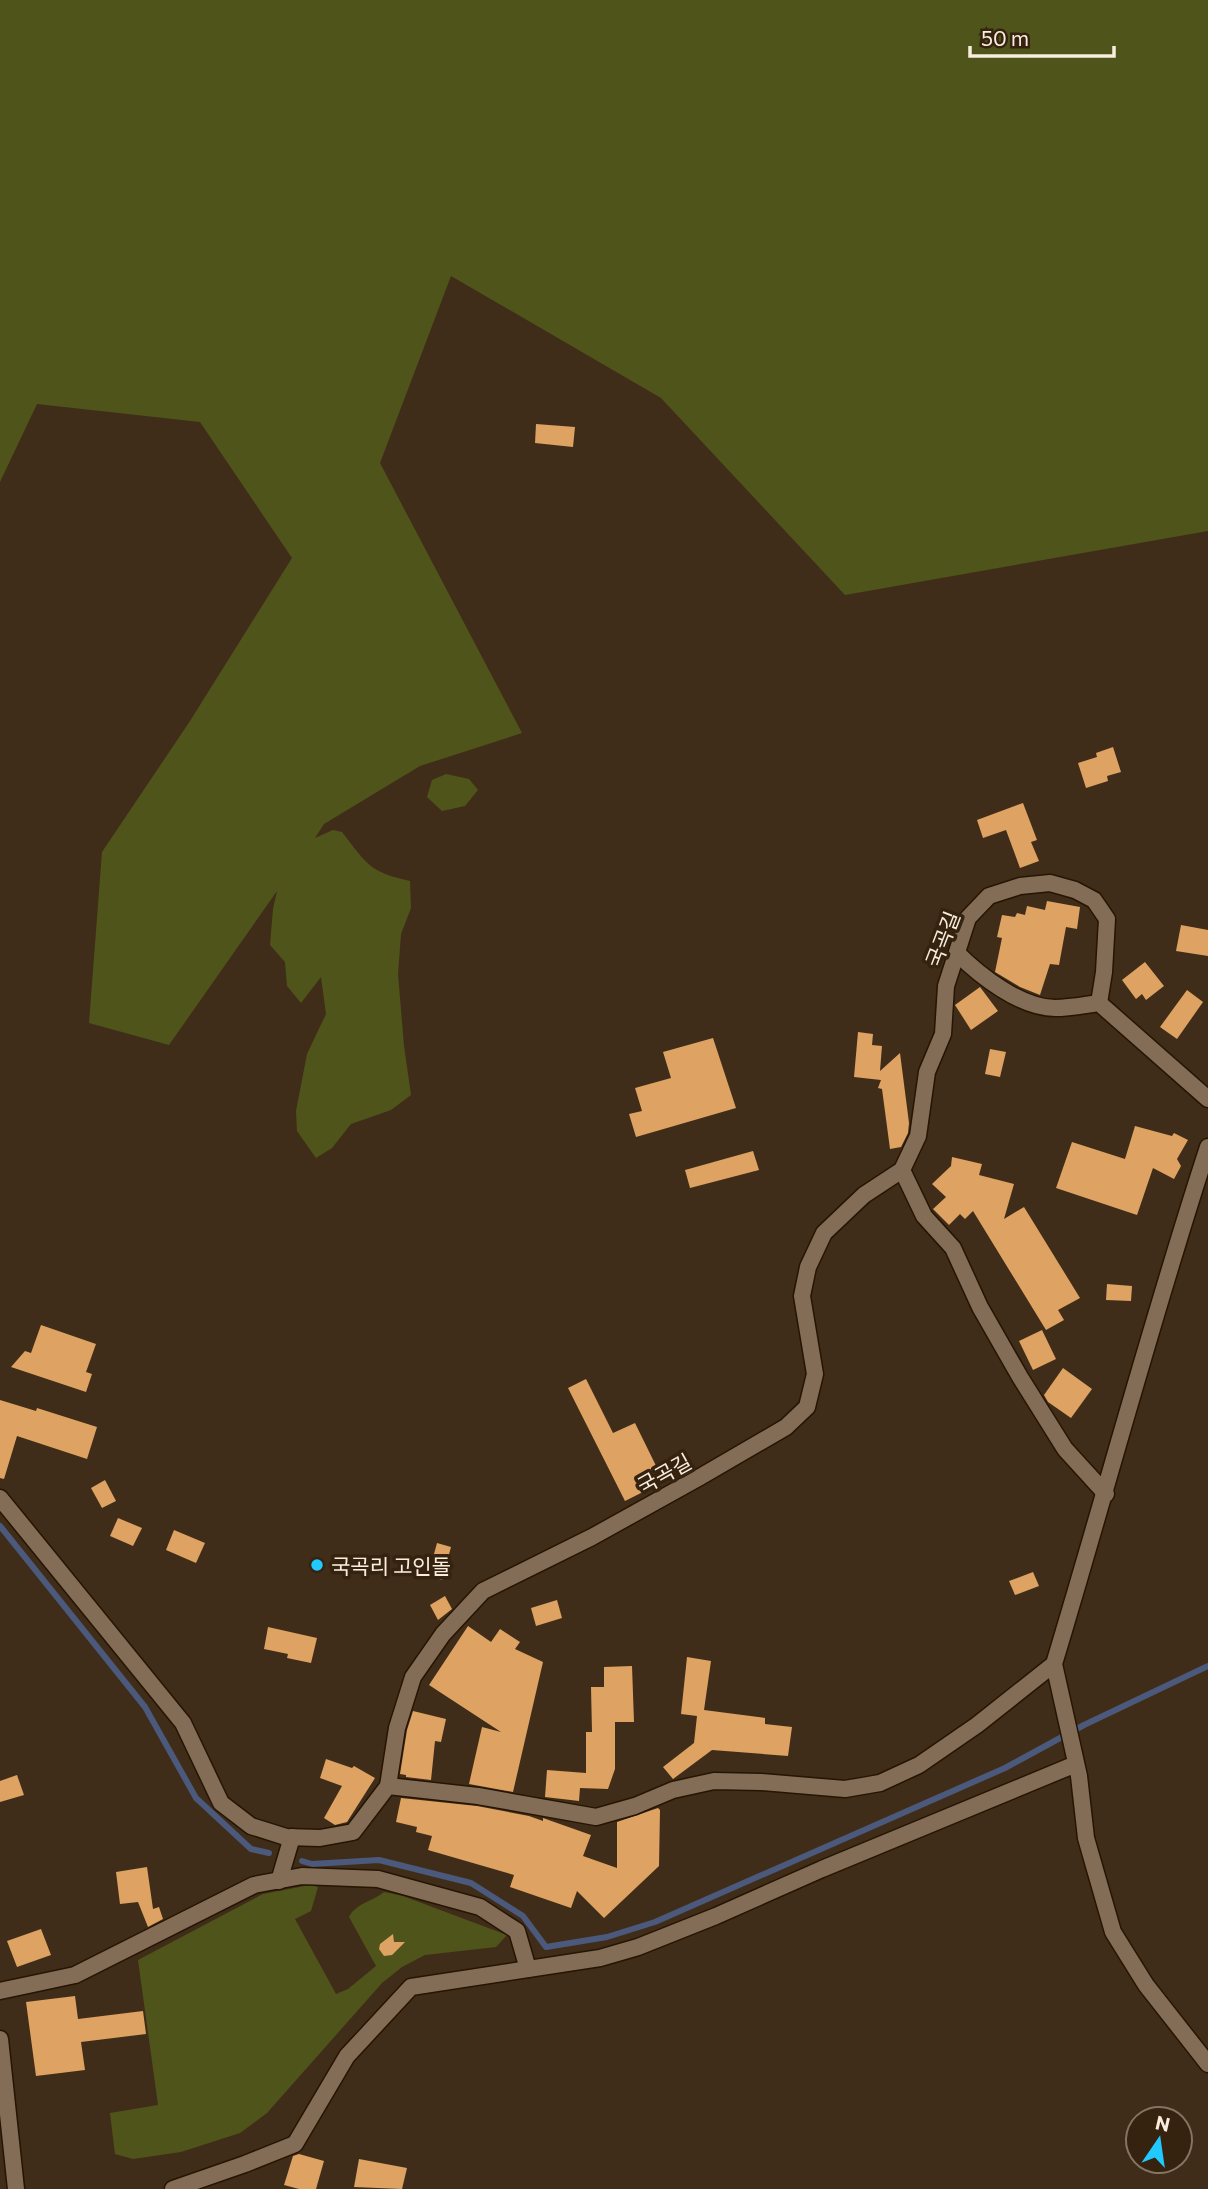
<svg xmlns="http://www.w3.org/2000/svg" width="1208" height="2189" font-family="Commissioner,'Noto Sans KR',sans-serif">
<rect width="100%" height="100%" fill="#402d19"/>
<!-- green -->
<g fill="#4f541b">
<path d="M0,0H1208V531L845,595L661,398L451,276L380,463L522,733L420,766L324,824L315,838L333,830L342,832C367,864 369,872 410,881L411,908L401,934L398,974L404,1046L411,1095L391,1110L351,1124L332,1148L316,1158L297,1131L296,1111L307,1054L326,1014L321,977L301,1003L287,986L285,962L270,945L273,909L277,891L169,1045L89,1023L102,852L190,721L292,558L200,422L37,404L0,482Z"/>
<path d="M446,774L469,779L478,790L465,806L442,811L427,797L432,780Z"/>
<path d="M310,1885L318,1887L311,1911L295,1919L336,1994L348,1989L376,1966L349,1917C355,1904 373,1901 384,1892L403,1896L507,1935L496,1947L425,1955L402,1967L382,1983L267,2113L240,2133L181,2152L133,2159L115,2154L110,2113L158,2105L138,1960L263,1894Z"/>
</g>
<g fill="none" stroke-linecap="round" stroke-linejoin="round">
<!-- stream -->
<g stroke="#4b597c" stroke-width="6">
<path d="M0,1526L145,1707L196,1798L251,1849L269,1853"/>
<path d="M302,1861L312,1864L379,1860L471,1883L523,1916L546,1947L607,1937L655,1922L1005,1768L1084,1725L1208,1666"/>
</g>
</g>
<!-- building -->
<g fill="#dea362">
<path d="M536,424L575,427L573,447L535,443Z"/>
<path d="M1113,747L1121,772L1107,776L1108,781L1086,788L1078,763L1097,757L1096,753Z"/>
<path d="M1023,803L1037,840L1031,842L1039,861L1020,868L1006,830L983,838L977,820Z"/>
<path d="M1047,901L1080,907L1077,929L1066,927L1059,965L1050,964L1040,995L1020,987L995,972L1002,938L997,937L1002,915L1015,917L1017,913L1025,915L1027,906L1045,910Z"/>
<path d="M1181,925L1208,930V956L1176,951Z"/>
<path d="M1145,962L1164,986L1146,1000L1142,994L1136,999L1122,980Z"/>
<path d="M980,987L998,1011L971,1030L955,1005Z"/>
<path d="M1187,990L1203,1002L1177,1039L1160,1027Z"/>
<path d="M858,1032L873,1034L872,1045L882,1046L880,1071L900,1053L909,1123L908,1133L901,1147L890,1149L882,1089L878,1088L881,1080L854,1077Z"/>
<path d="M713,1038L736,1108L636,1137L629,1114L642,1111L635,1088L671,1078L663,1052Z"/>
<path d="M990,1049L1006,1052L1000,1077L985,1074Z"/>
<path d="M1135,1126L1172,1136L1174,1133L1188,1140L1177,1159L1181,1166L1174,1179L1153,1168L1137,1215L1056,1188L1072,1142L1125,1159Z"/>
<path d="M753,1151L759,1170L690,1188L685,1170Z"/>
<path d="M952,1157L982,1164L979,1175L1014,1184L1004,1219L1024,1207L1080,1298L1058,1310L1064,1320L1046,1330L973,1211L965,1219L960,1214L949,1225L933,1209L946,1197L932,1184L951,1166Z"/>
<path d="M1107,1284L1132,1286L1131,1301L1106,1300Z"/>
<path d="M41,1325L96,1344L86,1372L92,1374L86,1392L11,1367L25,1351L31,1353Z"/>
<path d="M1042,1330L1056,1359L1033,1370L1019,1341Z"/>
<path d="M1063,1368L1092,1389L1071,1418L1048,1402L1044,1395Z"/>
<path d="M586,1379L613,1433L635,1423L662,1478L641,1488L643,1492L625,1501L568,1388Z"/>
<path d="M0,1400L36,1411L37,1408L97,1427L87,1459L17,1436L4,1479L0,1478Z"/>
<path d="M105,1480L116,1501L102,1508L91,1488Z"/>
<path d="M118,1518L142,1528L133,1546L110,1536Z"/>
<path d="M174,1530L205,1543L196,1563L166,1550Z"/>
<path d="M437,1543L451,1547L442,1580L428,1576Z"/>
<path d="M1033,1572L1039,1586L1015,1595L1009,1581Z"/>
<path d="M445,1596L452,1609L438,1620L430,1605Z"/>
<path d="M557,1600L562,1618L536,1626L531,1608Z"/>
<path d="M468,1626L491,1642L500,1629L520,1642L515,1649L543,1662L513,1792L469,1784L482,1727L501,1732L429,1685Z"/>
<path d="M268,1627L317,1638L311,1663L287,1658L288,1654L264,1649Z"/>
<path d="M687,1657L711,1661L704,1710L765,1718V1724L792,1727L788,1756L712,1750L673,1779L663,1767L694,1743L697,1716L681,1714Z"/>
<path d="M632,1666L634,1722H615V1769L608,1789L580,1788L579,1801L545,1797L547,1770L586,1773V1732H592L591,1687H604V1667Z"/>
<path d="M413,1711L446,1719L441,1742L435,1741L431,1780L406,1777V1775L400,1774L407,1730Z"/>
<path d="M326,1759L352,1768L354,1766L375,1778L347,1822L335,1825L324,1818L342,1786L320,1778Z"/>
<path d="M17,1775L24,1795L0,1802V1781Z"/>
<path d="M401,1798L477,1806L529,1816L543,1821V1818L591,1835L583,1856L617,1868V1822L658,1808L660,1810L659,1866L604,1918L577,1891L571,1908L510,1887L514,1875L428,1850L432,1836L416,1832L417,1827L396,1822Z"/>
<path d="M147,1867L153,1909L159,1907L163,1919L148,1927L138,1902L120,1904L116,1872Z"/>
<path d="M41,1929L51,1955L17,1967L7,1941Z"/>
<path d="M393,1934L394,1942H405L392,1955L384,1956L379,1949L380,1944Z"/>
<path d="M75,1996L78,2019L143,2011L146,2034L81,2042L85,2070L36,2076L26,2002Z"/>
<path d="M299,2154L324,2161L316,2189H299L284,2185L293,2156Z"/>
<path d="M359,2159L407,2168L402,2189L354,2187Z"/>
</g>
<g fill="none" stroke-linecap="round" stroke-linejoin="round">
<defs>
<g id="street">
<path d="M957,953C980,976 1021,1008 1055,1008C1070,1008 1084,1005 1099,1003L1208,1099"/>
<path d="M902,1170L924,1216L953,1248L980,1307L1020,1377L1065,1449L1106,1494"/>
<path d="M0,1498L183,1723L221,1803L251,1826L286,1837L320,1838L353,1832L388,1786L478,1796L596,1817L635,1806L673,1790L714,1781L761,1782L845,1789L880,1783L919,1765L977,1725L1054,1664"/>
<path d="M1054,1664C1106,1492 1152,1318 1208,1147"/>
<path d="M1054,1664L1079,1776L1086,1838L1113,1932L1146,1985L1208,2064"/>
<path d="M388,1786L397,1728L413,1677L443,1634L483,1591L592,1537L700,1477L786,1427L807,1407L815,1374L802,1296L808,1267L824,1233L864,1195L902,1170L918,1136L927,1072L943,1034L946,986L968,918L989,896L1020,886L1050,883L1075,890L1094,900L1107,919L1104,972L1099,1003"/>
<path d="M279,1881L292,1837"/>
<path d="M0,1991L75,1975L254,1885L302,1876L378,1879L480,1907L517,1931L528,1969"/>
<path d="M0,2039L16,2189"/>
<path d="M173,2189L245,2164L295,2144L347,2056L411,1987L600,1958L638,1947L716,1916L822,1869L1076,1764"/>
</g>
</defs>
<!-- street casing -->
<use href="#street" stroke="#261502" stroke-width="19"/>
<!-- street -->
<use href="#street" stroke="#836d57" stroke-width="16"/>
</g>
<!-- markers -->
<circle fill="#22c9fe" stroke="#35230f" stroke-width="2.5" cx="317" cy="1565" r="7"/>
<g text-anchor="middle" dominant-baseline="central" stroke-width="7" stroke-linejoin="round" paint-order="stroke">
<!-- street labels -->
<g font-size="21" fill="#f9ede0" stroke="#35230f">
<text transform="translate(942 939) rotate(-69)">국곡길</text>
<text transform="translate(664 1473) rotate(-29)">국곡길</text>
</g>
<!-- poi labels -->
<g font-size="21" fill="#f9ede0" stroke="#35230f" text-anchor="start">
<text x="331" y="1565">국곡리 고인돌</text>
</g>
</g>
<!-- north arrow -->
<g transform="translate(1159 2140) rotate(13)"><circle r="33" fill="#35230f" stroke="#837463" stroke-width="2"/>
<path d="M0-5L12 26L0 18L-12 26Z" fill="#22c9fe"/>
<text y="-10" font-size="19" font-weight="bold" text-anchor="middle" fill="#f9ede0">N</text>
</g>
<!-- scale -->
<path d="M970 46v10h144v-10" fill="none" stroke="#f9ede0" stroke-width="3.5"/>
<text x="981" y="46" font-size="21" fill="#f9ede0" stroke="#35230f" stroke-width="5" paint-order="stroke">50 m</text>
</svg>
